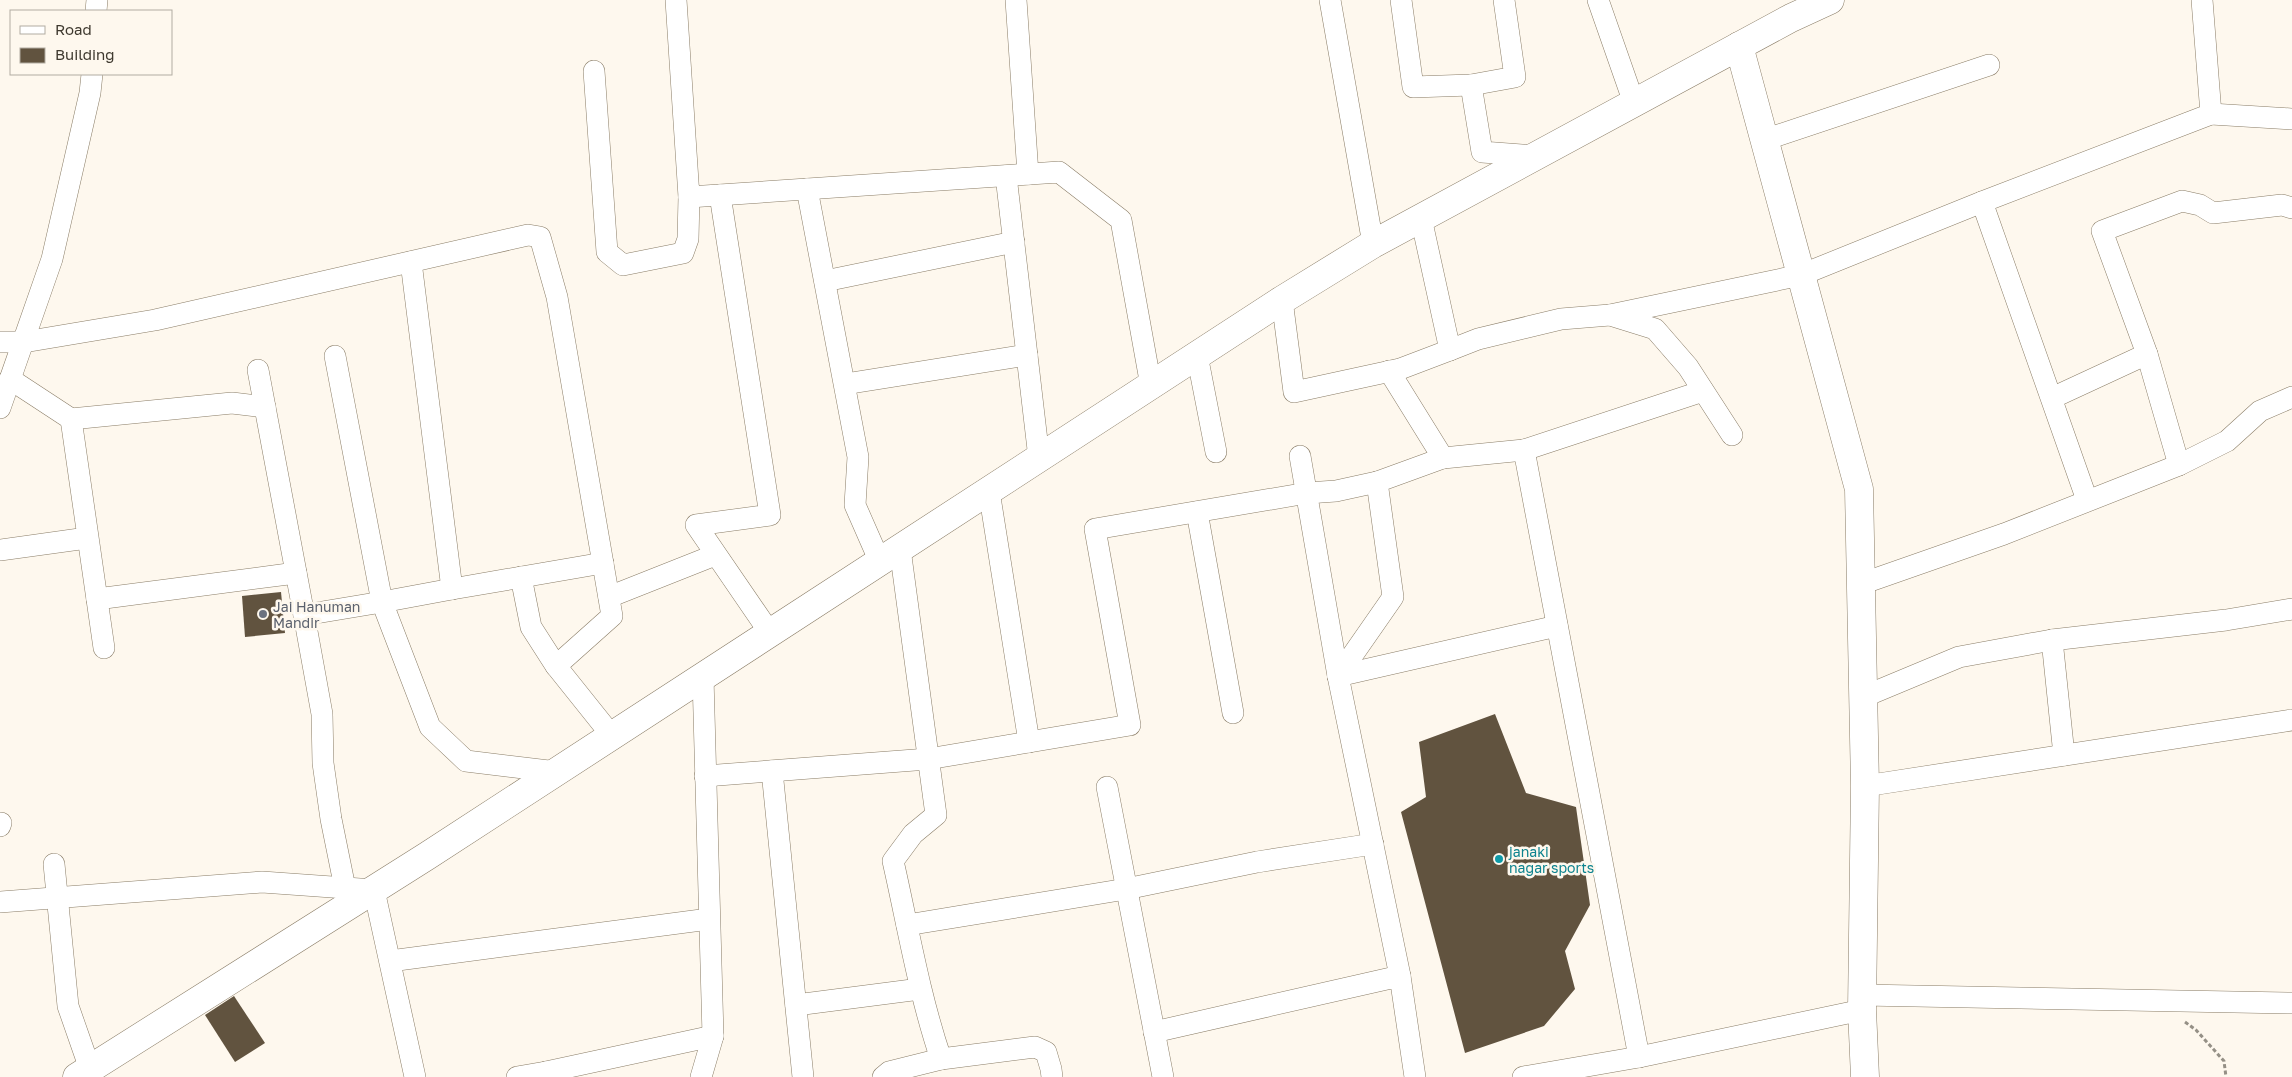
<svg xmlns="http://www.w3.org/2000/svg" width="2292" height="1077" font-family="'Golos Text',sans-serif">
<rect width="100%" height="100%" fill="#fef8ee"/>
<!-- building -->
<g fill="#61533f">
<path d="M281,592L285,633L245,637L242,596Z"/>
<path d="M1495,714L1526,793L1576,807L1590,905L1565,951L1575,989L1544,1026L1465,1053L1401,812L1426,797L1419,742Z"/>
<path d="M234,996L265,1043L235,1062L205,1015Z"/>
</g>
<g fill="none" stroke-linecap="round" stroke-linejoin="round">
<defs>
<g id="street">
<path d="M676,0L689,197L1059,172L1121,220L1151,386"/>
<path d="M1016,0L1028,174"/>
<path d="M1330,0L1373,244"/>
<path d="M1401,0L1413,87L1471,85"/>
<path d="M1504,0L1515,77L1471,85L1482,152L1537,156"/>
<path d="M1598,0L1634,103"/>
<path d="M96,11L97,0"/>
<path d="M594,71L607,252L623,265L683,253L688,239L689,197"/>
<path d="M2211,114L2292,119"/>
<path d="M1764,140L1989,65"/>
<path d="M1006,176L1039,458"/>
<path d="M807,189L858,457L855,505L880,562"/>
<path d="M720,195L770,515L696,525L770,633"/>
<path d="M1982,202L2087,500"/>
<path d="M1421,218L1450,350L1478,339L1561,319L1610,315L1655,329L1688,367L1732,435"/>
<path d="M411,262L452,589L603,563"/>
<path d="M825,281L1014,242"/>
<path d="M1282,300L1294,392L1400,369L1450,350"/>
<path d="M1610,315L1801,275L1982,202L2211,114L2202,0"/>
<path d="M0,342H24L155,320L528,235L540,237L557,297L612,616L556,666L612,736"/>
<path d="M1197,355L1216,452"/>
<path d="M335,356L382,602L452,589"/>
<path d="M258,370L304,615L382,602L430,727L466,761L557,772"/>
<path d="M10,379L71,419L232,403L265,407"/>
<path d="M845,384L1027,355"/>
<path d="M2052,398L2147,354"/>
<path d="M0,408L52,259L90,93L92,74"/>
<path d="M71,419L104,648"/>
<path d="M1300,456L1338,676L1400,976"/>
<path d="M1443,458L1524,450"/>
<path d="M2179,465L2147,354L2102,231L2182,201L2200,205L2213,213L2282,205L2292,208"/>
<path d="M989,491L1029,742"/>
<path d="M1197,512L1233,713"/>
<path d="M900,549L936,815L913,834L893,861C908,927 919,994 941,1059L1035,1047L1046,1052L1051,1069L1052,1077"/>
<path d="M0,550L87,538"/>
<path d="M521,577L531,627L556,666"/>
<path d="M1861,584L2004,534L2179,465L2227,441L2260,411L2292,397"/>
<path d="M609,597L715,555"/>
<path d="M97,599L296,573"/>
<path d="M304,615L322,714L323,763L331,819L345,888"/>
<path d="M2052,640L2064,755"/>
<path d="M1338,676L1393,597L1377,482L1443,458L1389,371"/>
<path d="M1338,676L1557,626"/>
<path d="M1863,697L1959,657L2052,640L2226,620L2292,609"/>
<path d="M772,771L803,1077"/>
<path d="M705,776L928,759L1130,725L1095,529L1307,493L1336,491L1377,482"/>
<path d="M1865,786L2292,720"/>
<path d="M1107,787L1163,1077"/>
<path d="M0,826L1,823"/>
<path d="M54,864L68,1006L90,1069"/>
<path d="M0,902L262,882L374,890L415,1077"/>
<path d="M907,925L1126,889L1257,862L1373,844"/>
<path d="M390,961L709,919"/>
<path d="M1862,995L2292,1003"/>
<path d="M796,1005L920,989"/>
<path d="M1154,1032L1400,976L1415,1077"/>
<path d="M1639,1057L1524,450L1703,391"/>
<path d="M546,1072L713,1036"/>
<path d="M517,1077L546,1072L547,1077"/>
<path d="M701,1077L713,1036L703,677"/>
<path d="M883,1077L889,1072L941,1059"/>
<path d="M1523,1077L1639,1057L1862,1010"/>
</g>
<g id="secondary">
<path d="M1739,46L1859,489L1865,786L1862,1010L1865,1077"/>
<path d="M77,1077L427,856L1282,300L1373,244L1791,18L1830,0"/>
</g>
</defs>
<!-- street casing -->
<use href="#street" stroke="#8a7d67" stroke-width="22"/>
<!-- secondary casing -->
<use href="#secondary" stroke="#8a7d67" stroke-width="29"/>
<!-- path -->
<path stroke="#959086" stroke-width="3" stroke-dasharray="4 2.5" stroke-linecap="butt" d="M2185,1022L2196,1030L2224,1061L2226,1077"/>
<!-- street -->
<use href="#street" stroke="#fff" stroke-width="21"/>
<!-- secondary -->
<use href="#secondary" stroke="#fff" stroke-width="28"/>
</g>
<!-- markers -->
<circle fill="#6b7280" stroke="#fef8ee" stroke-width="2" cx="263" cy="614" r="5"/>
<circle fill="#0f9aa8" stroke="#fef8ee" stroke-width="2" cx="1499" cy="859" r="5"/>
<g text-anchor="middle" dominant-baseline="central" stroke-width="5" stroke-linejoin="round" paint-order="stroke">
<!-- worship labels -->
<g font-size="14" fill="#5b616d" stroke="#fef8ee" text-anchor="start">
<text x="273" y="606">Jai Hanuman<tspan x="273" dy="16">Mandir</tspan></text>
</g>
<!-- culture labels -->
<g font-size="14" fill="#0d838f" stroke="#fef8ee" text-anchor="start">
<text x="1509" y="851">janaki<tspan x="1509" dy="16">nagar sports</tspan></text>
</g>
</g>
<!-- legend -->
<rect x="10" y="10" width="162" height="65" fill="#fef8ee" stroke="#b1aca2"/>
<rect x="20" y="26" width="25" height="8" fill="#ffffff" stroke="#b1aca2"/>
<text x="55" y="35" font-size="15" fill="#3e392f">Road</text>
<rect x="20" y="48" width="25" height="15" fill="#61533f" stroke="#b1aca2"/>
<text x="55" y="60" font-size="15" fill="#3e392f">Building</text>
</svg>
